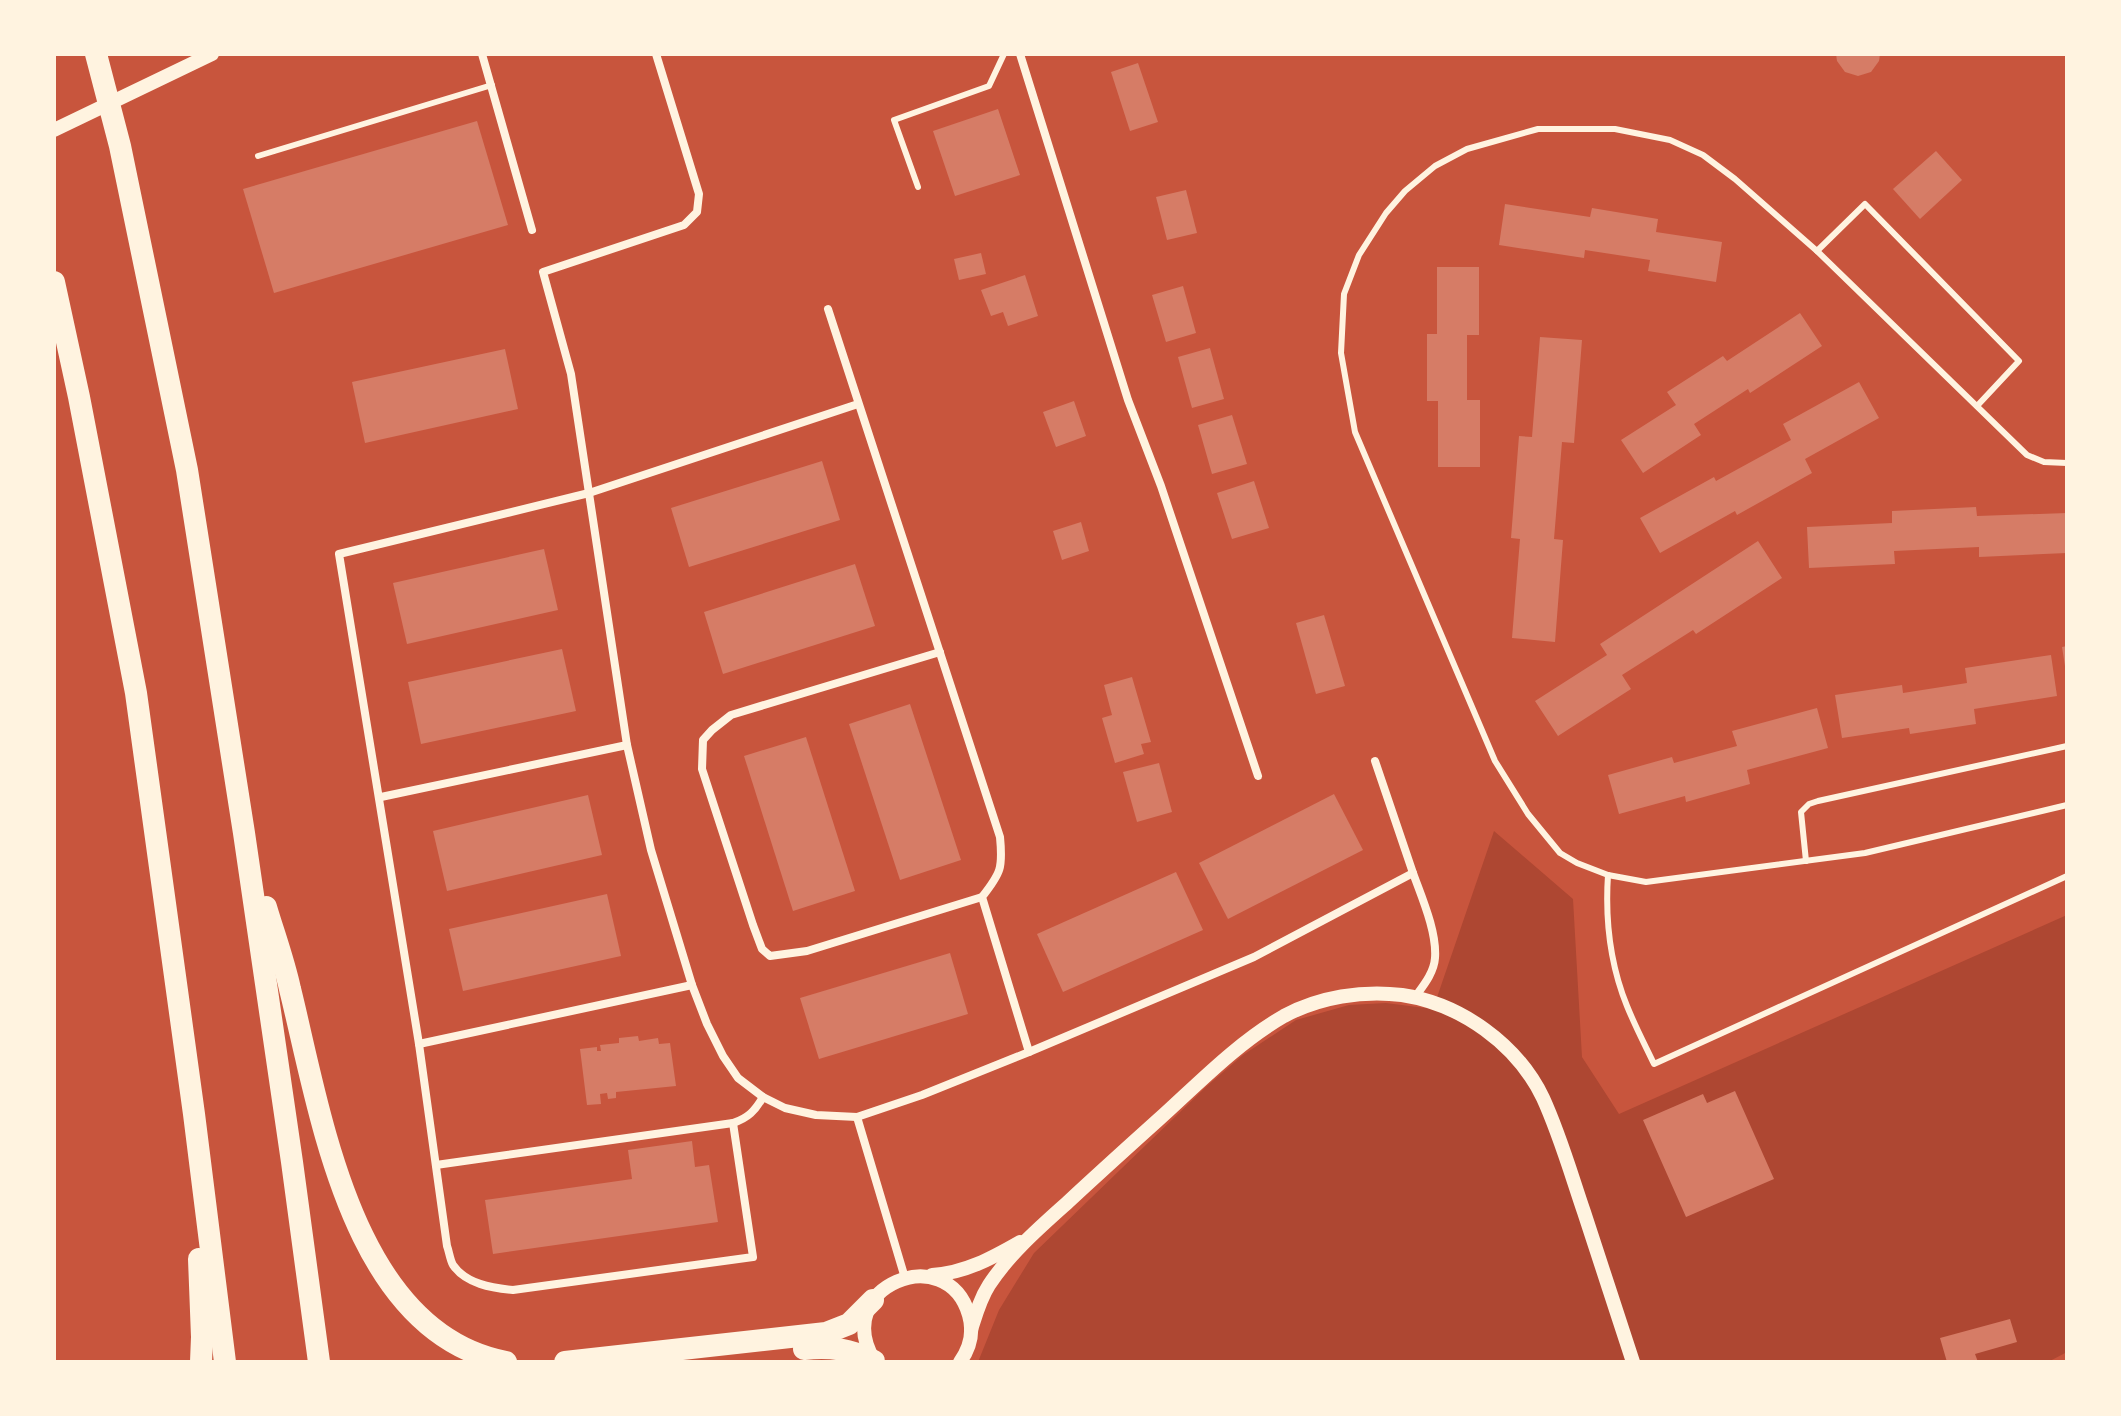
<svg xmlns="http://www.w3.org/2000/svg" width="2121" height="1416" font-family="'Noto Serif',serif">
<rect width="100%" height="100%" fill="#c8553d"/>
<!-- green -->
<path fill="#ae4732" d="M1494,831L1573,899L1582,1057L1619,1114L2067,915V1352L2048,1362H978L999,1310L1034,1253L1207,1086L1243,1055L1296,1020L1349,1005L1386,1003L1433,1009Z"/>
<!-- building -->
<g fill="#d67c66">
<path d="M1836,54H1880L1879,61L1871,72L1858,76L1845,72L1837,61Z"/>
<path d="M1138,63L1158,122L1130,131L1111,72Z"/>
<path d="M998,109L1020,175L955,196L933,131Z"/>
<path d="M477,121L508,225L274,293L243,189Z"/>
<path d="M1936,151L1962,180L1920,219L1893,189Z"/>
<path d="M1186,190L1197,233L1167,240L1156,197Z"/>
<path d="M1505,204L1590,217L1592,208L1658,219L1656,232L1722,242L1716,282L1648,271L1650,260L1585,250L1584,258L1499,245Z"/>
<path d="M981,253L986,274L959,280L954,259Z"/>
<path d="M1437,267H1479V335H1467V400H1480V467H1438V401H1427V334H1437Z"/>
<path d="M1025,275L1038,316L1008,326L1003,312L991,316L981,290Z"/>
<path d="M1183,286L1196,333L1166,342L1152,295Z"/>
<path d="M1800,313L1822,346L1750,393L1748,389L1694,424L1701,435L1643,473L1621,440L1676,405L1667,392L1723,356L1727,361Z"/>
<path d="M1540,337L1582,340L1574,443L1562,442L1554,539L1563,540L1555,642L1512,638L1520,539L1511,538L1519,436L1532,437Z"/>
<path d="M1210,348L1224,399L1192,408L1178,357Z"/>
<path d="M505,349L518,409L365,443L352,382Z"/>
<path d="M1859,382L1879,418L1805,459L1812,473L1737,515L1735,511L1660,553L1640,518L1714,477L1716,481L1791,440L1783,424Z"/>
<path d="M1074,401L1086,436L1056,447L1043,412Z"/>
<path d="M1232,415L1247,464L1212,474L1198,425Z"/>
<path d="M822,461L840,520L689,567L671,508Z"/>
<path d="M1254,481L1269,528L1232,539L1217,493Z"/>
<path d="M1976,507L1977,516L2067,513V553L1979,557V547L1894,551L1895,564L1809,568L1807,527L1892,523V511Z"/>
<path d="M1081,522L1089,551L1062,560L1053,531Z"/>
<path d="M1758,541L1782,578L1696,634L1693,630L1622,675L1631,689L1558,736L1535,701L1607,655L1600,644Z"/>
<path d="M544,549L558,610L407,644L393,583Z"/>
<path d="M855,564L875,626L723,674L704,612Z"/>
<path d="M1324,615L1345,686L1316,694L1296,623Z"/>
<path d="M2067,646V666H2065L2062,647Z"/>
<path d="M562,649L576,711L421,744L408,682Z"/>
<path d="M2051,655L2057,696L1974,709L1976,724L1910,734L1909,728L1842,738L1835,695L1902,685L1903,693L1967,683L1965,668Z"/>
<path d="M1132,677L1151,742L1141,744L1144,754L1115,763L1102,718L1112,715L1104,685Z"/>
<path d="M910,704L961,860L900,880L849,724Z"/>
<path d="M1817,708L1828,748L1747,770L1750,784L1686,802L1685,796L1619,814L1608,775L1672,757L1674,763L1737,746L1732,731Z"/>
<path d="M806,737L855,891L793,911L744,756Z"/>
<path d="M1159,763L1172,812L1137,822L1123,772Z"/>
<path d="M1334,794L1363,850L1228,919L1199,863Z"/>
<path d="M588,795L602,855L447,891L433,831Z"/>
<path d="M1176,872L1203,930L1063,992L1037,934Z"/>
<path d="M607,894L621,956L463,991L449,929Z"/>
<path d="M950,953L968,1014L819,1059L800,998Z"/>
<path d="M638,1036L639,1041L658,1038L659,1044L670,1043L676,1086L616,1092V1098L608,1099L607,1093L600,1094L601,1104L587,1105L580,1049L597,1047V1051H601L600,1045L619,1043V1038Z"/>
<path d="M1735,1091L1774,1179L1686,1217L1643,1120L1703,1094L1707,1103Z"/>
<path d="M692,1141L695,1167L709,1165L718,1222L493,1254L485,1200L632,1179L628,1150Z"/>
<path d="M2010,1319L2017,1342L1975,1354L1978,1362H1947L1940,1338Z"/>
</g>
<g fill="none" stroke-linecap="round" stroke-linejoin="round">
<!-- service -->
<g stroke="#fff3e0" stroke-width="6">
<path d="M258,156L492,85"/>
<path d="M918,187L894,120L989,86L1004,54"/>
<path d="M1817,251L1865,204L2019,361L1977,406"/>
<path d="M2067,463L2044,462L2027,455L1817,251L1735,179L1703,155L1670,140L1615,129H1538L1467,149L1435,166L1405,191L1386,213L1359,255L1344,294L1341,353L1355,432L1495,761L1528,814L1560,853L1577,863L1608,875L1646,882L1865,853L2067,805"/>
<path d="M1806,861L1801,812L1809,804L1818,801L2067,746"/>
<path d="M1608,875C1605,920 1610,964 1627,1006C1635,1026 1645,1045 1654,1064L2067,876"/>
</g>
<!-- minor -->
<g stroke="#fff3e0" stroke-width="8">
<path d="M482,54L532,230"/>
<path d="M656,54L699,194L697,212L684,225L543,272L571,374L627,745L651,850L692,985L707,1024L723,1056L738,1078L763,1097L785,1108L816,1115L857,1117L922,1095L1029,1052L1254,957L1413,873C1422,898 1437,932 1435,958C1434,973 1423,986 1415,997"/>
<path d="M1020,54L1128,400L1161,486L1258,776"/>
<path d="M828,309L1000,837C1003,868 1001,873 982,897L1029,1052"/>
<path d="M940,652L731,715L712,730L703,740L702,769L753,925L762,949L770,956L807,951L982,897"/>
<path d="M1375,761L1413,873"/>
<path d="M381,797L627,745"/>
<path d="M419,1044L692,985"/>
<path d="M857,1117L905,1278"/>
<path d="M733,1123L753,1257L513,1290C492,1288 466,1284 453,1265C450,1260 449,1251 447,1246L419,1044L339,554L589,493L858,404"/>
<path d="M436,1165L733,1123C748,1118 755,1111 763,1097"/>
</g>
<!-- tertiary -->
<g stroke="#fff3e0" stroke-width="14">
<path d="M54,130L212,54"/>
<path d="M932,1275C965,1273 992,1258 1020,1242"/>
<path d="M971,1330C976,1314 980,1299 989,1285C1010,1253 1040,1227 1068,1202C1098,1174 1128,1147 1158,1120C1198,1084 1237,1043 1284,1016C1319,997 1363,990 1402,995C1461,1004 1517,1044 1543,1098C1560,1135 1571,1174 1584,1212C1600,1262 1617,1312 1633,1362"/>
<path d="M874,1360C830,1287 947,1239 969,1315C974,1332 970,1348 960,1362"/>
</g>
<!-- motorway -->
<g stroke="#fff3e0" stroke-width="22">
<path d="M96,54L120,146L187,470L244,833L292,1162L319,1362"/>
<path d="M54,282L79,397L136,693L194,1114L225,1362"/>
<path d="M266,907C274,934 284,961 290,989C321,1114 352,1333 506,1362"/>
<path d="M199,1259L202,1337L201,1362"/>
<path d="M804,1349C830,1346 850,1349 874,1361"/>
<path d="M565,1362L826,1333L849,1324L873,1300"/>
</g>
</g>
<!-- border -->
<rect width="2121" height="1416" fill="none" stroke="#fff3e0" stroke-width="112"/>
</svg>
